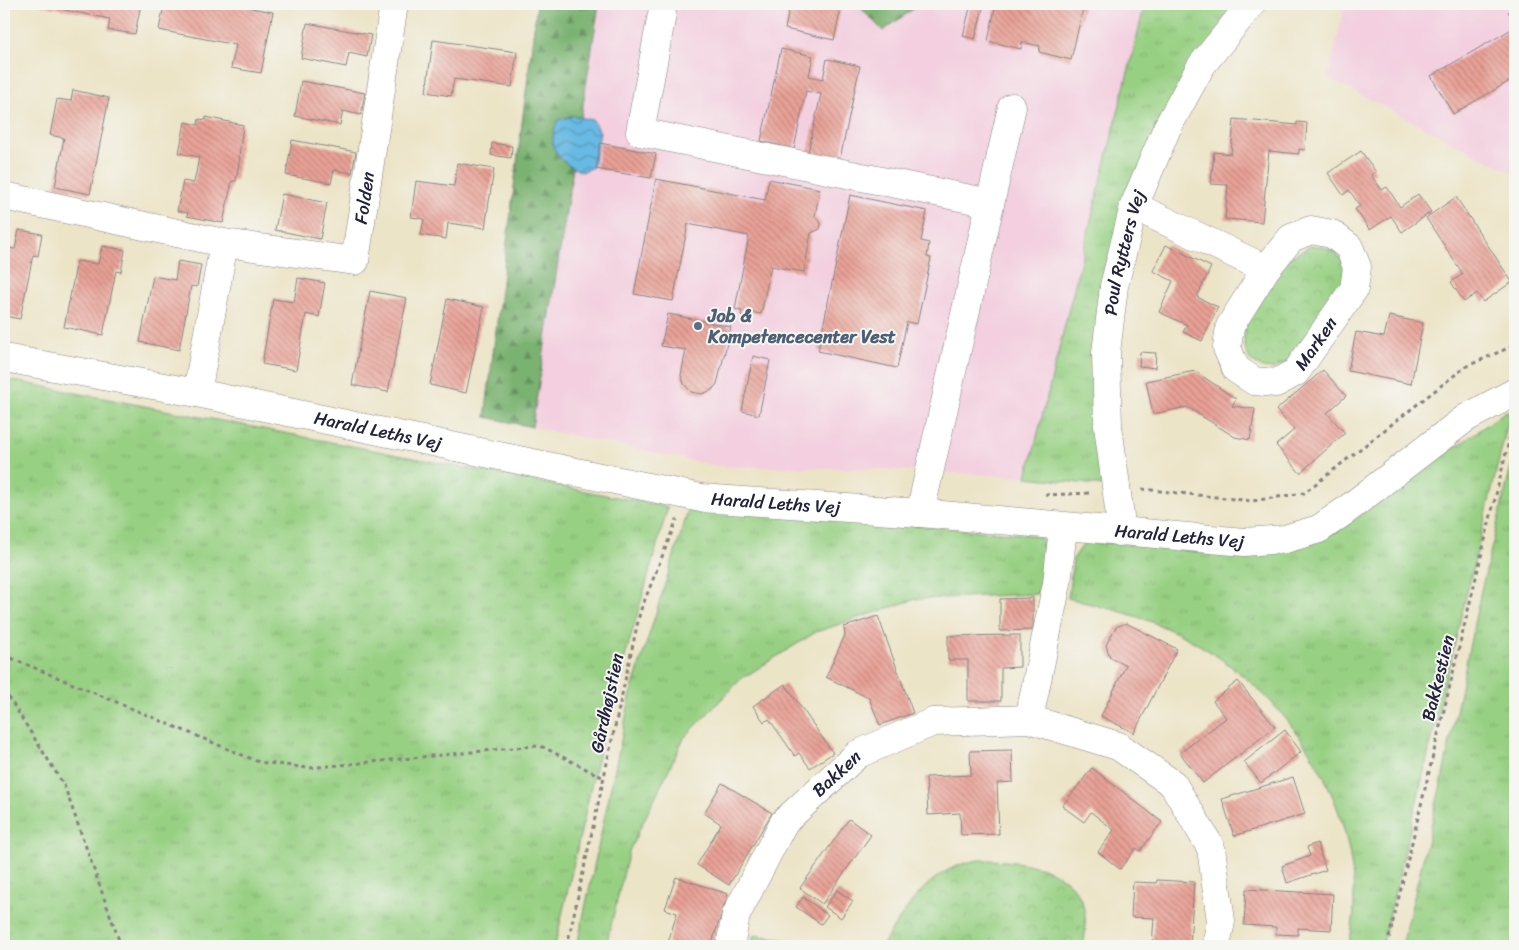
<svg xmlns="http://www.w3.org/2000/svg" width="1519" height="950" font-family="Sriracha,sans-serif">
<defs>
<pattern id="grass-tufts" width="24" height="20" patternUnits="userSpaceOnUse" patternTransform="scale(1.25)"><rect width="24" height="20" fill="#98d083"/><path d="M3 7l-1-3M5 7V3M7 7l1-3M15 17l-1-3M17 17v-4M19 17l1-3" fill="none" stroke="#83b272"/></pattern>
<pattern id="forest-firs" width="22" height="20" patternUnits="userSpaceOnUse" patternTransform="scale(1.25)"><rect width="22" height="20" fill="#7ab271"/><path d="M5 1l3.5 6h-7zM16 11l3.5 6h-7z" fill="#64905e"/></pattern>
<pattern id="park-crowns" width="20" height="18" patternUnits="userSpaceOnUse" patternTransform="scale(1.25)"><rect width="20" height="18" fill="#98d083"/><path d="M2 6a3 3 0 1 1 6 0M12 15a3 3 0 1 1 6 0" fill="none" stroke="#83b272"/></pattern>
<pattern id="water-waves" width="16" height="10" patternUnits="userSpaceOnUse" patternTransform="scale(1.25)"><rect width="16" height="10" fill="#68b9e3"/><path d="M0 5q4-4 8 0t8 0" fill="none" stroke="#5596b9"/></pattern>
<pattern id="building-back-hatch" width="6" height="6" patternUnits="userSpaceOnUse" patternTransform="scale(1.25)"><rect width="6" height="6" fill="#e9a196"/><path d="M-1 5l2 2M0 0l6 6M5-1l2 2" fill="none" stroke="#bc837c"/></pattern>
</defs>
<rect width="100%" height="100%" fill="#f6f6f2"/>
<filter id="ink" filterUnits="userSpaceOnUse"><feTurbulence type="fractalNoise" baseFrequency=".02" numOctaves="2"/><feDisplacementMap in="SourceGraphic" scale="10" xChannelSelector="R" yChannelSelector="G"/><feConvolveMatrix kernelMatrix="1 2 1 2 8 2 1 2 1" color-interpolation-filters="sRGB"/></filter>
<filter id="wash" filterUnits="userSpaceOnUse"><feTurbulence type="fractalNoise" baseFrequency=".0096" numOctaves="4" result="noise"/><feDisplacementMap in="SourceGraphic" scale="20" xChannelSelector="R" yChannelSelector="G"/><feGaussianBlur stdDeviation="1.12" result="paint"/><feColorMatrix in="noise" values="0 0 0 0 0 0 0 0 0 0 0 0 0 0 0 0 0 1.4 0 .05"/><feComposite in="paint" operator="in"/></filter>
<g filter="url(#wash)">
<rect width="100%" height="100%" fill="#ece4c7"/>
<!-- built -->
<g fill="#f3cfdf">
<path d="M537,4H1145L1027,477L879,469L717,466L485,417Z"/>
<path d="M1345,4H1515V174L1328,78Z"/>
</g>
<!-- grass -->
<g fill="url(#grass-tufts)" stroke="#5d795f">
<path d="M1145,4H1240L1135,178L1105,486L1027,477Z"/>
<path d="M4,379L668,507L603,734L555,946H4Z"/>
<path d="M1506,411L1510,414L1382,946H1349C1351,933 1354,918 1354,905C1355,774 1262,660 1141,618C1118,610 1092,605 1068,598L1073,559L1085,542L1093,541L1217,554L1267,553L1337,532Z"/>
<path d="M1515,451V946H1402L1442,780L1480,595Z"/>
<path d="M689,508L1023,534L1038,537L1046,541L1049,552L1037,594L916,599L816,632L741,679L684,738L629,851L606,946H577L632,689Z"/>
</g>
<!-- forest -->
<g fill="url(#forest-firs)" stroke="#4e6a56">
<path d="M537,4H599L532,427L485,417Z"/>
<path d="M857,4H920L883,31Z"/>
</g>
<!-- park -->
<g fill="url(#park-crowns)" stroke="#5d795f">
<path d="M1310,246H1321L1336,252L1345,266L1343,288L1298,356L1273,369L1263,368L1251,361L1246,352L1244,337L1247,320L1289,258Z"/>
<path d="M979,860C1036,860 1099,872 1083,946H882C907,906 929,868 979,860Z"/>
<path d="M754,935L827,946H750Z"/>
</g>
<!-- water -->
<path fill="url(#water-waves)" stroke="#456e8f" d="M573,116L593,120L600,132L593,167L582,172C556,160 546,148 558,120Z"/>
<g id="blocks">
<!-- building -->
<g fill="url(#building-back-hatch)">
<path d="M35,4H141L135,34L108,30L110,19Z"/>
<path d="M164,4H230L273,12L261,73L231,68L236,45L159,30Z"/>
<path d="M790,4H842L834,40L785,29Z"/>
<path d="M971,4H984L975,39L963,36Z"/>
<path d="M996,4H1084L1071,60L1039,52L1040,46L1022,42L1021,49L988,41Z"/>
<path d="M1515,5V20L1508,12Z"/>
<path d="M307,23L371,35L367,57L349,53L346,67L301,58Z"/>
<path d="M1515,27V78L1453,114L1431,76Z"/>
<path d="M433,40L517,52L512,87L454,79L451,96L426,92Z"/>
<path d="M781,49L813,56L809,76L823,79L827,59L860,66L840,159L808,152L821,94L806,91L794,149L761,141Z"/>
<path d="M301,81L365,93L361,115L343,111L340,125L295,116Z"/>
<path d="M73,90L109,98L90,194L55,187L64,138L50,135L57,99L71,101Z"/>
<path d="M206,117L243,125L239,157H240L236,181H232L223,223L187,216L188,213L177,211L183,181L194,183L199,157L179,153L185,122L198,125L199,119L206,120Z"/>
<path d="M1234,119L1297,125V122L1307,123L1305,150L1299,149V154L1269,151L1262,222L1225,219L1228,185L1211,184L1214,152L1231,154Z"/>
<path d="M292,140L356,152L352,173L334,170L331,183L286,175Z"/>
<path d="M492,143L512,146L511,158L491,155Z"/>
<path d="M600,143L656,154L651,178L596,169Z"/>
<path d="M1361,151L1376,172L1371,175L1382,190L1387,187L1400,207L1418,194L1431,212L1402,232L1391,216L1370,230L1355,209L1360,206L1349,190L1343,195L1328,173Z"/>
<path d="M457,163L494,169L485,228L448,223L446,239L421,235L424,219L411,217L416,181L454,186Z"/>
<path d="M656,179L765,200L769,179L820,189L815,216L821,223L820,229L811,233L804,272L771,266L761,314L749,312L748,317L741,315L742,311L735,309L749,236L688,224L673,301L634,294Z"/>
<path d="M282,194L327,203L320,239L275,230Z"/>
<path d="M850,195L927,211L921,241L929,243L927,257L931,258L917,324L907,322L897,368L818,351Z"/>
<path d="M1456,197L1512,282L1483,302L1477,293L1464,302L1451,282L1463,274L1426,218Z"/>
<path d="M19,230L42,234L38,256L33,255L20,319L4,316V247L15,249Z"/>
<path d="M1166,245L1211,267L1197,297L1218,307L1202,341L1183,332L1187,325L1159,312L1173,281L1153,271Z"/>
<path d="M102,246L125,250L121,272L116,271L103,335L64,327L77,261L98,264Z"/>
<path d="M178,261L201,265L197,287L191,286L179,350L140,342L153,276L175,280Z"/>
<path d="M298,278L325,283L319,317L306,314L296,370L262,364L273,299L294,302Z"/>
<path d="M370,291L407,298L388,392L352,385Z"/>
<path d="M447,299L484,307L466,393L430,385Z"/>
<path d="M668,314L731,327L717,384L712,390L702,394L691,392L684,384L681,375L686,350L661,346Z"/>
<path d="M1389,316L1423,323L1411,384L1348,371L1356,332L1384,337Z"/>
<path d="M1140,352L1156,353L1155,368L1139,366Z"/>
<path d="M753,356L770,360L759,415L742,411Z"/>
<path d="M1323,370L1346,396L1327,413L1345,433L1300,473L1276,445L1294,430L1276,410Z"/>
<path d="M1195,371L1236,399L1232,406L1255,409L1250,440L1235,437L1187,407L1153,414L1146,381Z"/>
<path d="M1033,598V630L1000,631V599Z"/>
<path d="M878,616L913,713L880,725L869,698L826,677L845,635L844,627Z"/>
<path d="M1126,623L1177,649L1134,733L1101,716L1126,665L1110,657L1106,645L1116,627Z"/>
<path d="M1020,635V667L1001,668V701H968V660H948V636Z"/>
<path d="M1238,681L1275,727L1203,783L1180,753L1226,718L1213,701Z"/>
<path d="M785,684L833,753L810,768L799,753L795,756L769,719L764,722L753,706Z"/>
<path d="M1285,730L1301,752L1261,783L1244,762Z"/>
<path d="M1012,750L1013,782L997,783L999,834L961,835L960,813L928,815L926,777L971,775L970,751Z"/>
<path d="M1092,768L1162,822L1140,851L1136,848L1120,869L1098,852L1114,830L1091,812L1084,822L1062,806Z"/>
<path d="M1293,777L1305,814L1234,836L1222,799Z"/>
<path d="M722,783L772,813L729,885L697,865L721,824L704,813Z"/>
<path d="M849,819L871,835L822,904L800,888Z"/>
<path d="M1317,843L1326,870L1287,883L1282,866L1310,856L1307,847Z"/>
<path d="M676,877L728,894L711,946H667L677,913L665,909Z"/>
<path d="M1157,880L1194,882L1190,946H1152L1154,918L1131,917L1133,882L1156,883Z"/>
<path d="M1246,889L1333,894L1331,930L1298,928V935L1276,934V927L1244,925Z"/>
<path d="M837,890L853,901L841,918L825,907Z"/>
<path d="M803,897L828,915L821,924L796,907Z"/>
</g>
</g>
</g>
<g filter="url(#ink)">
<use href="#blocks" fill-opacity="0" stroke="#878381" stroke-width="1"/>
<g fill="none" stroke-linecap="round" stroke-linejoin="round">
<defs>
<g id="minor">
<path d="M662,14L640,132L990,203"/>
<path id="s1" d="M4,196L224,243L355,261L394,4"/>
<path id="s2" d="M1134,206L1266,269L1230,326L1227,348L1236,369L1254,381L1276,383L1296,372L1354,289L1357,267L1349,247L1332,234L1311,230L1291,238L1266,269"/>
<path id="s3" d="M4,358L197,393L701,498L920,513L1244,542L1285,539L1319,529L1345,511L1466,418L1515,392"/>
<path d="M197,393L224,243"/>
<path d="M920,513L1012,107"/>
<path id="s4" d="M1119,532L1120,516L1108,426L1106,353L1114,286L1134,206L1167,128L1201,66L1251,4"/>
<path d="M1029,719L1057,583L1063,528"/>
<path id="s5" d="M730,946L736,915L784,822L858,754L933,722L1029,719L1118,746L1173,784L1211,848L1221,921L1216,946"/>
</g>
</defs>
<!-- minor casing -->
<use href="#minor" stroke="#878381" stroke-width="29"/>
<!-- path -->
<g stroke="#878381" stroke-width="3" stroke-dasharray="4 4" stroke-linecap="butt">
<path d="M1142,489L1252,501L1304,493L1465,367L1515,345"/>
<path d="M1045,495L1091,493"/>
<path d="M4,655L259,762L309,768L534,746L543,747L604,778"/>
<path d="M4,667L11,658"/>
<path d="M4,690L64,785L121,946"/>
<path d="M567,946L640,612L677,519"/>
<path d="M1387,946L1513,424"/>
<path d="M1494,946L1515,939"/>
</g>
<!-- minor -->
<use href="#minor" stroke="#fff" stroke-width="28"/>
</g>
</g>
<!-- markers -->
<circle fill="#5c6f8a" stroke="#f6f6f2" stroke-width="2" cx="698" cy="326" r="5"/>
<g text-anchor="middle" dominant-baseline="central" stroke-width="4" stroke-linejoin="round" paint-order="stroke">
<!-- street labels -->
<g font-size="18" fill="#22223b" stroke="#f6f6f2">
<text stroke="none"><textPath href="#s1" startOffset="421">Folden</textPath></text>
<text stroke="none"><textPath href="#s4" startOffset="282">Poul Rytters Vej</textPath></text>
<text stroke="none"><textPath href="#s2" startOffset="360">Marken</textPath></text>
<text stroke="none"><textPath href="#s3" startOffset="381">Harald Leths Vej</textPath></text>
<text stroke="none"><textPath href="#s3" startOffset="786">Harald Leths Vej</textPath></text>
<text stroke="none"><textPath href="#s3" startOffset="1191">Harald Leths Vej</textPath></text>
<text transform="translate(1438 678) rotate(-76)">Bakkestien</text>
<text transform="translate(607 703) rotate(-78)">Gårdhøjstien</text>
<text stroke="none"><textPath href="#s5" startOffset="208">Bakken</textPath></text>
</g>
<!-- service labels -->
<g font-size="18" font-weight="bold" fill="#4e5e75" stroke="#f6f6f2" text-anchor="start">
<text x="708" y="316">Job &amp;<tspan x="708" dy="21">Kompetencecenter Vest</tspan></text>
</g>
</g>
<!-- margin -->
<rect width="1519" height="950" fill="none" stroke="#f6f6f2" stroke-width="20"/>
</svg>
